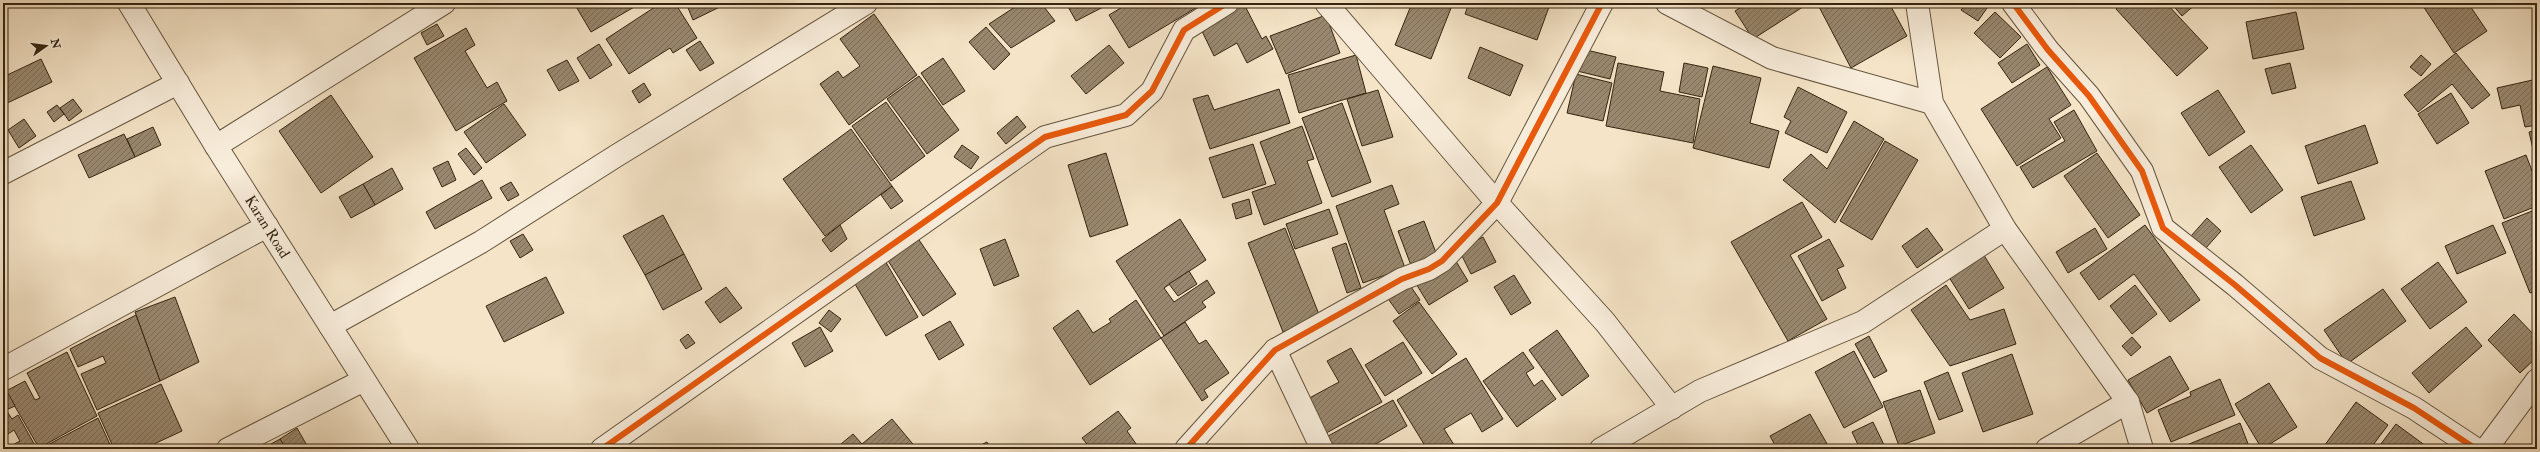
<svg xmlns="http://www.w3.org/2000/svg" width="2540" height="452" font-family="'IM FELL Double Pica',serif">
<defs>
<pattern id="building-hatch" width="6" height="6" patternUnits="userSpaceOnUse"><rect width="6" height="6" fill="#99886f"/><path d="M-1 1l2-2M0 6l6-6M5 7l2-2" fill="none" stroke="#7e6f5a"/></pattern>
</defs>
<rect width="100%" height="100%" fill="#f5e4c7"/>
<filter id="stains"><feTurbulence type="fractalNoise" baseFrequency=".005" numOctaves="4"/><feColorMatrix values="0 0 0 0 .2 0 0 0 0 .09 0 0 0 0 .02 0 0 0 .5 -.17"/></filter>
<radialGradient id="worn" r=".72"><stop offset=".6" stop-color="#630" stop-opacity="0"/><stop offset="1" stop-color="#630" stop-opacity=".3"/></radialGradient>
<!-- building -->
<g fill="url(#building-hatch)" stroke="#352510">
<path d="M574,3H635L636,6L591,32Z"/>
<path d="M661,3H675L697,38L673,53L670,48L629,74L606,39Z"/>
<path d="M686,3H728L693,20Z"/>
<path d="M1021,3H1041L1055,21L1011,48L989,24Z"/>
<path d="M1066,3H1111L1076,21Z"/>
<path d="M1129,3H1197L1199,6L1129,48L1109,15Z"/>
<path d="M1412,3H1453L1431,59L1395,45Z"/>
<path d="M1469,3H1537L1549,7L1537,40L1465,14Z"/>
<path d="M1748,3H1809L1753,39L1735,11Z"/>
<path d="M1817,3H1889L1907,36L1851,68Z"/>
<path d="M1966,3H1980L1987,8L1978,21L1961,10Z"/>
<path d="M2122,3H2166L2208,48L2177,76L2116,9Z"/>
<path d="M2171,3H2197L2182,16Z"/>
<path d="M2421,3H2468L2487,31L2454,53Z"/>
<path d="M1244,4L1262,39L1266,36L1273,49L1247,63L1237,43L1214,56L1200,27Z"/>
<path d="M1995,12L2021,37L2000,58L1974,33Z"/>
<path d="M2296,12L2304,49L2253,59L2246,22Z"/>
<path d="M874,14L917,75L849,125L820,84L838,71L843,78L860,66L840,39Z"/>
<path d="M1326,15L1340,53L1286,74L1270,36Z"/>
<path d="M437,24L444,36L427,45L421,33Z"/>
<path d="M986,27L1010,54L994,70L969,42Z"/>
<path d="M466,28L475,45L465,51L487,88L497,82L507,101L456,131L414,58Z"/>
<path d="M700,41L714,63L700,71L686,50Z"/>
<path d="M599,44L612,65L590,79L577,58Z"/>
<path d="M2027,44L2040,65L2012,83L1998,63Z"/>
<path d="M1109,45L1124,63L1086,94L1071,76Z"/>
<path d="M1480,47L1523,65L1510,96L1468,78Z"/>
<path d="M1582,49L1616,57L1610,79L1577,71Z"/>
<path d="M2456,53L2490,95L2472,109L2452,84L2418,112L2404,95Z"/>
<path d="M1356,55L1366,93L1299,113L1288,75Z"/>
<path d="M2421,55L2431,64L2421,76L2410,67Z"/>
<path d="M943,58L965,91L943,105L921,73Z"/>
<path d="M41,59L52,82L3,105V77Z"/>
<path d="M567,60L579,81L559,91L547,70Z"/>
<path d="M1618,63L1664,72L1660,91L1700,99L1693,143L1606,126Z"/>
<path d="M1684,63L1708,68L1702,97L1679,92Z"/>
<path d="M2290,63L2296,88L2272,94L2265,69Z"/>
<path d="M1713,66L1761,78L1750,123L1779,131L1769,168L1693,148Z"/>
<path d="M2047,67L2071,105L2049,119L2061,138L2017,166L1981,109Z"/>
<path d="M1576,74L1612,83L1603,121L1567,113Z"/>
<path d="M919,76L959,130L927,154L887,99Z"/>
<path d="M2537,79V125L2525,127L2520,105L2502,109L2497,88Z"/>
<path d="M644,83L651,95L639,103L632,91Z"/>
<path d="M1798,87L1847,112L1827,153L1785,133L1791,121L1784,117Z"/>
<path d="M1279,89L1290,123L1210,149L1193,99L1208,95L1214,110Z"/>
<path d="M1378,90L1393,137L1362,146L1347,99Z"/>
<path d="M2218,90L2245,132L2209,156L2181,113Z"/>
<path d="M2451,93L2469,123L2437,144L2418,114Z"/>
<path d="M331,95L373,157L321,193L279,131Z"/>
<path d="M73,99L82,111L69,121L60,108Z"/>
<path d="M886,102L925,156L891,181L852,126Z"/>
<path d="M1342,103L1371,182L1332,197L1302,118Z"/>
<path d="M504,104L526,135L486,163L464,132Z"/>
<path d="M57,105L64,114L54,122L47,112Z"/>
<path d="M2074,110L2097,151L2033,188L2020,167L2065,141L2054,122Z"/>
<path d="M1017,116L1026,127L1006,144L997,133Z"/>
<path d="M24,119L36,136L19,148L8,130Z"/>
<path d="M1854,121L1884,139L1835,223L1783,180L1811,154L1827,169Z"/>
<path d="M2365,125L2378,163L2318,184L2305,146Z"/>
<path d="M1302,126L1314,159L1307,161L1322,203L1264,225L1252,192L1276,184L1260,142Z"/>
<path d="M153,127L161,145L135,157L127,139Z"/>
<path d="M851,129L892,186L825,236L783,179Z"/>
<path d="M2537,130V161L2536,162L2529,132Z"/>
<path d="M124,134L135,157L89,178L78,155Z"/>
<path d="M1885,141L1918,160L1872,240L1840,221Z"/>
<path d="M1253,144L1266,184L1223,198L1209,158Z"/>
<path d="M962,145L979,157L971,169L954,157Z"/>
<path d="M2251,145L2283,190L2251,213L2219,167Z"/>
<path d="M466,148L482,168L474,175L458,154Z"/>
<path d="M1106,153L1128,225L1090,237L1068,165Z"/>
<path d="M2097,153L2140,215L2108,238L2064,176Z"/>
<path d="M2526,155L2537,184V206L2504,219L2485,171Z"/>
<path d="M448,161L456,180L442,187L433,168Z"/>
<path d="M392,168L403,189L375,205L363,184Z"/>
<path d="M482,180L492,198L435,229L426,212Z"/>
<path d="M2351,181L2365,219L2314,236L2301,197Z"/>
<path d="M511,182L519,195L508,201L500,188Z"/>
<path d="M363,184L375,205L351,218L339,197Z"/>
<path d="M1392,185L1399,204L1384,210L1405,268L1363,283L1336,206Z"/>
<path d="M892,186L903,201L891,209L881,195Z"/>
<path d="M1249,199L1252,214L1236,219L1232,204Z"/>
<path d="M1802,202L1822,237L1790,255L1827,319L1788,341L1731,242Z"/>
<path d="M1329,209L1338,234L1295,249L1286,224Z"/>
<path d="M2537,209V290L2530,293L2502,223Z"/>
<path d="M663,215L684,254L645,275L623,236Z"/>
<path d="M2207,218L2221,231L2205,249L2191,236Z"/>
<path d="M1180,219L1206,260L1164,288L1174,302L1207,280L1215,293L1202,302L1206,307L1164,336L1116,261Z"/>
<path d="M1424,221L1438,258L1412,268L1398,231Z"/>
<path d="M840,225L847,239L831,252L822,240Z"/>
<path d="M2145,225L2200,300L2170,322L2134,274L2099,300L2080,273Z"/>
<path d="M2493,225L2506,253L2457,274L2445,246Z"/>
<path d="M1285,228L1320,317L1283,332L1248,243Z"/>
<path d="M1927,228L1943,250L1917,268L1902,246Z"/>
<path d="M2095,228L2107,249L2068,273L2056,252Z"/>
<path d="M523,234L533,250L520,258L510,241Z"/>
<path d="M917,237L956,294L923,316L887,259Z"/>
<path d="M1483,237L1496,262L1471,274L1459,250Z"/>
<path d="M1005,239L1019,276L994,286L980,249Z"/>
<path d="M1829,239L1844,266L1837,269L1846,288L1822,301L1798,256Z"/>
<path d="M1346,243L1361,288L1347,293L1332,248Z"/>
<path d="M1982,252L2004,288L1969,309L1947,274Z"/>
<path d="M684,254L702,289L663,310L645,275Z"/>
<path d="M1454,258L1468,281L1429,305L1415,282Z"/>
<path d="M884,259L918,317L886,336L852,279Z"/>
<path d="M2438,262L2467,302L2430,329L2401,289Z"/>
<path d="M1189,271L1197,284L1178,296L1169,284Z"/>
<path d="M1514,275L1531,303L1511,315L1494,287Z"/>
<path d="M546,277L564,313L504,342L486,306Z"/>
<path d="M1407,281L1420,300L1399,314L1386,296Z"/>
<path d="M1946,285L1970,320L2004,309L2016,344L1950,366L1911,310Z"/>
<path d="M2135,285L2157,314L2132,334L2110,306Z"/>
<path d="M726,287L742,308L720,323L705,302Z"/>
<path d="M2383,289L2406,321L2347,364L2324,330Z"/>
<path d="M175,297L199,362L160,381L135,312Z"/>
<path d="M1136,300L1161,338L1090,385L1053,328L1078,310L1093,333L1111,322L1109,319Z"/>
<path d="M1419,302L1457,354L1432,374L1393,321Z"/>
<path d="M829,310L841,319L831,332L819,323Z"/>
<path d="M2514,314L2537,338V357L2520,373L2488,340Z"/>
<path d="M136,315L160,381L97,410L81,374L106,363L103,356L78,367L70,349Z"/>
<path d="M950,321L964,345L939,360L925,335Z"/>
<path d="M1185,322L1199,344L1206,340L1229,373L1204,390L1208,397L1202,401L1161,338Z"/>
<path d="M820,327L833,351L805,367L792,343Z"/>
<path d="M2466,327L2482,346L2429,393L2412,373Z"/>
<path d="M1557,330L1589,376L1562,396L1529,350Z"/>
<path d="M688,334L695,343L686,349L680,340Z"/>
<path d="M1869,336L1887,371L1874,378L1855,344Z"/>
<path d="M2132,337L2141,347L2131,356L2122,346Z"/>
<path d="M1403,342L1422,373L1385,396L1365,365Z"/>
<path d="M1351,348L1382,402L1321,436L1302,402L1339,382L1327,361Z"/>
<path d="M1854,351L1883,407L1844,428L1815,372Z"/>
<path d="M67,352L97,416L39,448L6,391L25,381L35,400L40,398L27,373Z"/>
<path d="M1523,352L1534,368L1526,373L1534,386L1542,380L1556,399L1517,427L1483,381Z"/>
<path d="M2012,354L2033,414L1983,432L1962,373Z"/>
<path d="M2170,356L2189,389L2147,413L2128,380Z"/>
<path d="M1466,358L1503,419L1482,432L1471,413L1444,429L1456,448L1427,449L1397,400Z"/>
<path d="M1948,372L1963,411L1939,420L1924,382Z"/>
<path d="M2220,379L2235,415L2171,442L2158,410L2191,396L2190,392Z"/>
<path d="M2269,383L2297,427L2262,449L2235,404Z"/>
<path d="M161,384L182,431L154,444L156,449H114L98,413Z"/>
<path d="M1920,390L1935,433L1899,446L1883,402Z"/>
<path d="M8,393L15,406L6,410L12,419L18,415L37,449L7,448L20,441L14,430L5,436L3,433V396Z"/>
<path d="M1393,400L1407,426L1367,449H1327L1321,440Z"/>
<path d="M2356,402L2388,425L2370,449H2322Z"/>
<path d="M1118,411L1131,428L1127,431L1139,448L1091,449L1082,438Z"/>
<path d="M1810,414L1830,449H1777L1770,436Z"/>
<path d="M98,418L112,449H40Z"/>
<path d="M892,419L917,449H835L853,434L862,444Z"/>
<path d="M1873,422L1886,449H1860L1852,432Z"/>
<path d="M2240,423L2250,449H2183L2182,447Z"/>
<path d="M2396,424L2430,449H2377Z"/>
<path d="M297,428L309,449H286L280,439Z"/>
<path d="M280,439L286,449H262Z"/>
<path d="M987,442L991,449H973Z"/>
</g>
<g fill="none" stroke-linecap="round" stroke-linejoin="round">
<defs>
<g id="minor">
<path d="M1326,3L1497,203L1605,322L1672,408"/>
<path d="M1667,3L1772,58L1932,103"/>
<path d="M1917,3L1932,103L2005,229L2128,402L2142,449"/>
<path d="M2013,3L2048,50L2089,96L2142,171L2163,228L2235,285L2320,358L2414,408L2476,449"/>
<path d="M216,146L444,3"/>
<path d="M3,173L178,83"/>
<path d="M330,326L481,242L616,156L866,3"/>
<path d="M1275,350L1322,449"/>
<path d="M3,369L267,226"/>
<path d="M228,449L364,380"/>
<path d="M602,449L1045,137L1126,115L1152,91L1184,30L1227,3"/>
<path d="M1186,449L1275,350L1402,279L1429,269L1442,261L1497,203L1602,3"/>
<path d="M1601,449L1700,391L1863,322L2005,229"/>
<path d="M2047,449L2128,402"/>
<path d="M2486,449L2537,380"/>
</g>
<path id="tertiary" d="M129,3L216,146L408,449"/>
</defs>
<!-- minor casing -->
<use href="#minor" stroke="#65553e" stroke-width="24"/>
<!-- tertiary casing -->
<use href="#tertiary" stroke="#65553e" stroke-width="24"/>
<!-- minor -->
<use href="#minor" stroke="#f8eddb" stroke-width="22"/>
<!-- tertiary -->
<use href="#tertiary" stroke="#f8eddb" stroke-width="22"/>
<defs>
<g id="cycleway">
<path d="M2013,3L2048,50L2089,96L2142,171L2163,228L2235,285L2320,358L2414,408L2476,449"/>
<path d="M602,449L1045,137L1126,115L1152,91L1184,30L1227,3"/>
<path d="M1186,449L1275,350L1402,279L1429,269L1442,261L1497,203L1602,3"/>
</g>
</defs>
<!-- cycleway casing -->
<use href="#cycleway" stroke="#f8eddb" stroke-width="8"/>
<!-- cycleway -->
<use href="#cycleway" stroke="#e8590c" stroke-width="6"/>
</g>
<g text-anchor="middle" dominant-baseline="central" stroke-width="3" stroke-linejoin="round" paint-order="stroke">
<!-- street labels -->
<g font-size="15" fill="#352510" stroke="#f8eddb">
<text transform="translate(267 227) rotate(58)">Karan Road</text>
</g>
</g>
<!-- margin -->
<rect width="2540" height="452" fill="none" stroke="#f5e4c7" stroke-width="16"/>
<rect x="4" y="4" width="2532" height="444" fill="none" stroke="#352510" stroke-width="2"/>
<rect x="8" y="8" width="2524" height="436" fill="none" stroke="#352510"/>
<!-- north arrow -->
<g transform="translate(46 46) rotate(76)" stroke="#f8eddb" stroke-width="3" paint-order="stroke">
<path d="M0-3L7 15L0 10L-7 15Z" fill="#352510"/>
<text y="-6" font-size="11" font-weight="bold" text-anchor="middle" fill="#352510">N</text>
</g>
<rect width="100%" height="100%" filter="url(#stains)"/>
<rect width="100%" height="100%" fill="url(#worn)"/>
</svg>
